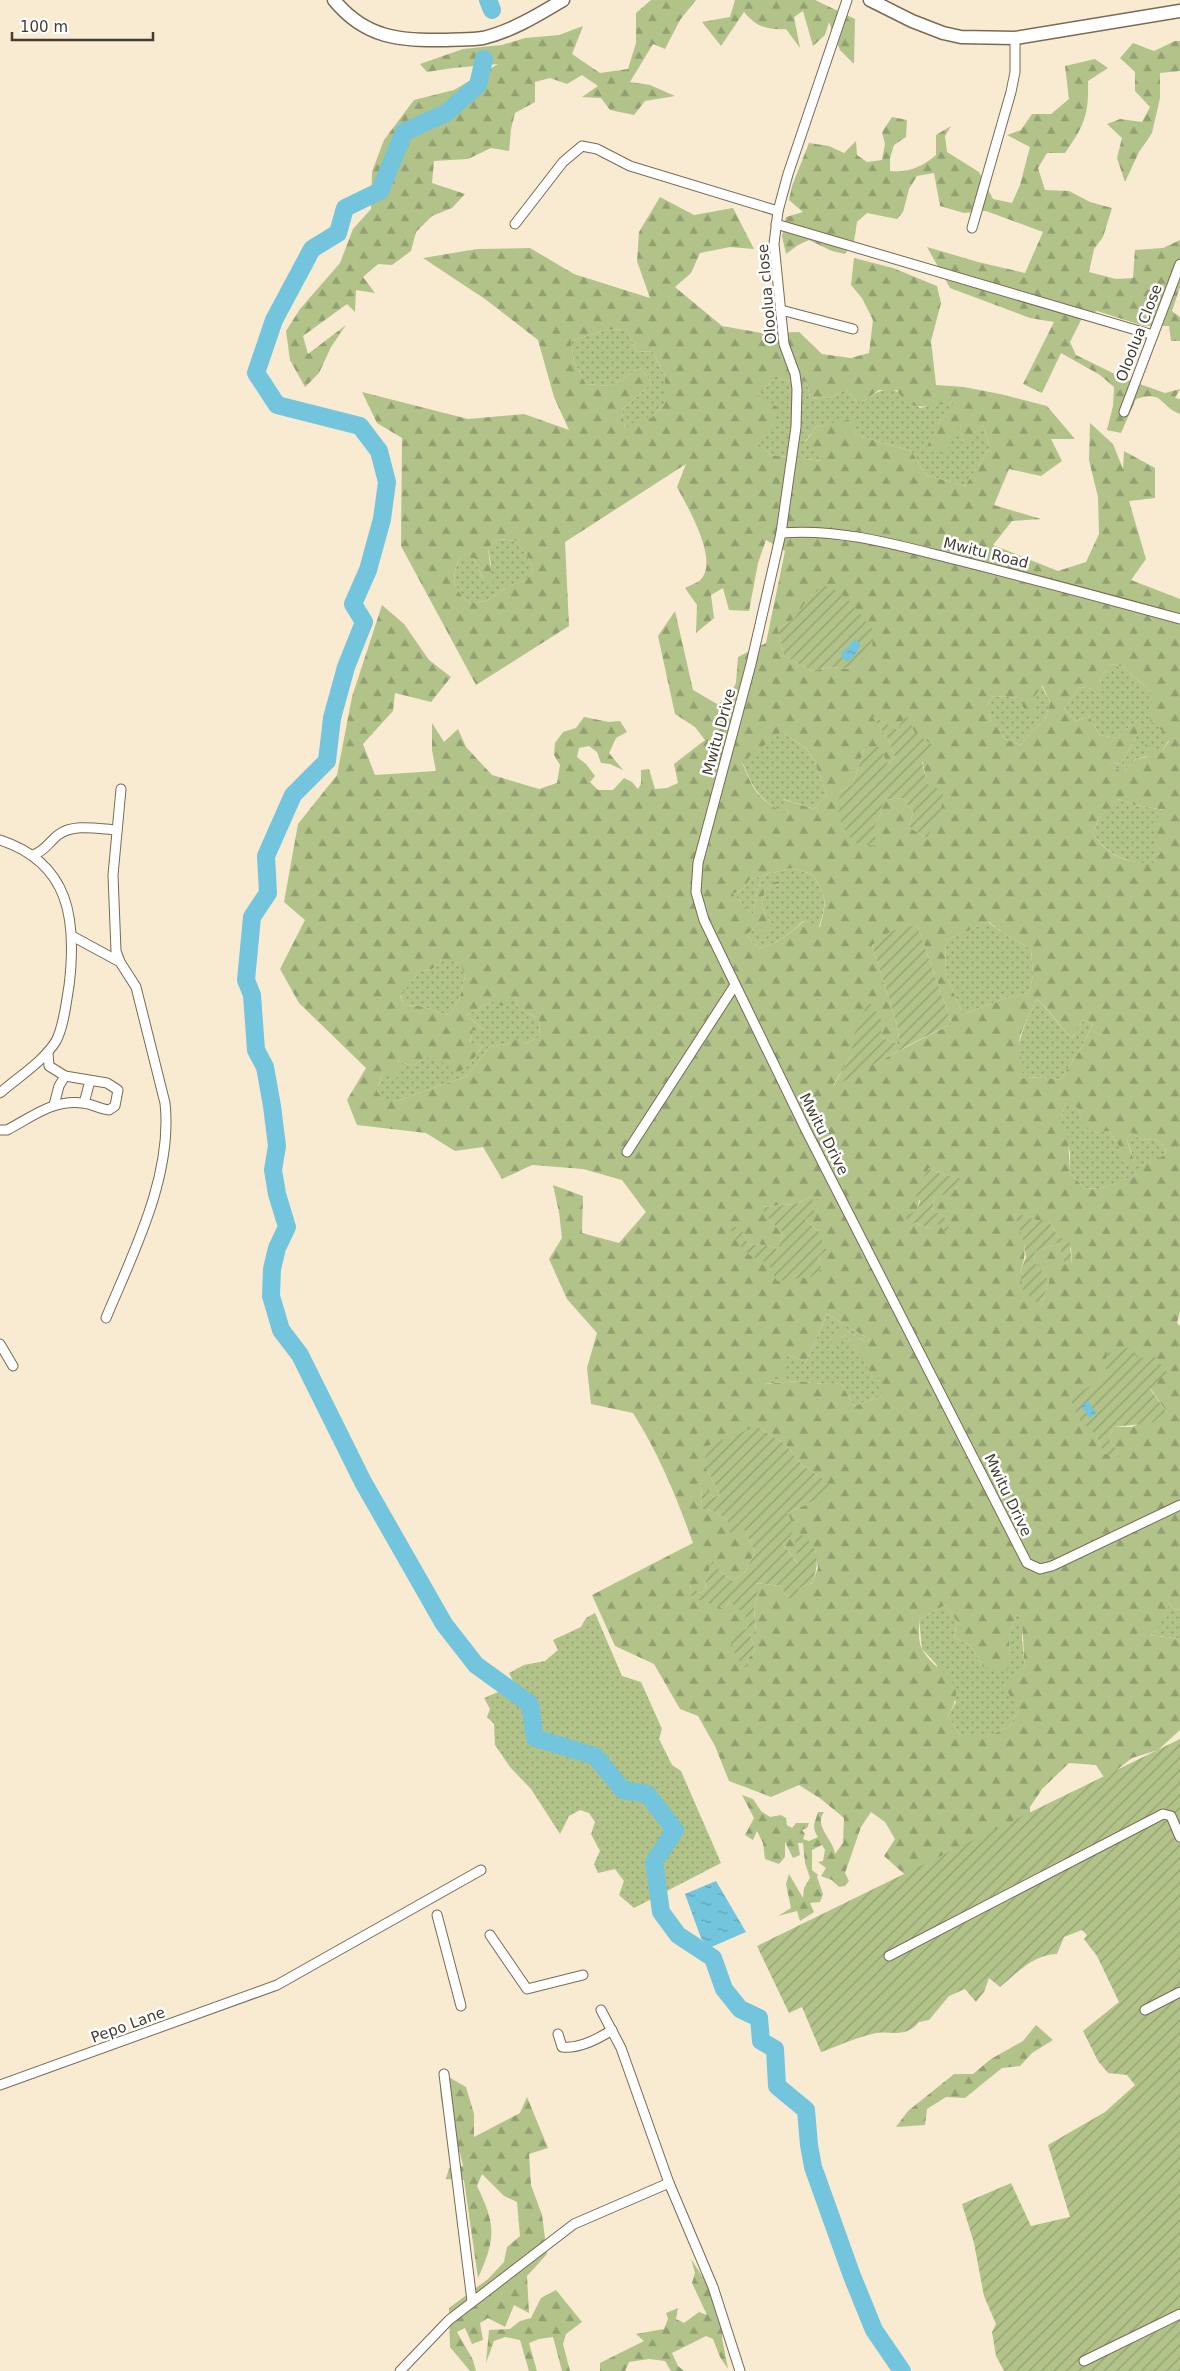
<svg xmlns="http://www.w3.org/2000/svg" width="1180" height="2371" font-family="'DejaVu Sans',sans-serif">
<defs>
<pattern id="grass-dots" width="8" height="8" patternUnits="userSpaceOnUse" patternTransform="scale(1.25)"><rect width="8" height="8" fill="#b1c389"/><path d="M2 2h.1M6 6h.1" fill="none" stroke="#92a071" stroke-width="1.8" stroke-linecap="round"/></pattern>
<pattern id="forest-firs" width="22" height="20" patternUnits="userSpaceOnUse" patternTransform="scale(1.25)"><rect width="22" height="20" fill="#b1c389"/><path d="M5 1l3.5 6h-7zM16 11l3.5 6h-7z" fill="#92a071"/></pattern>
<pattern id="garden-furrows" width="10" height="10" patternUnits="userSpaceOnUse" patternTransform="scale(1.25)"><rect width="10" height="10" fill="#b1c389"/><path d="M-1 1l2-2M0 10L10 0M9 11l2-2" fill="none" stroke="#92a071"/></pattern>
<pattern id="water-ripples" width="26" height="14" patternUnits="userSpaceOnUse" patternTransform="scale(1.25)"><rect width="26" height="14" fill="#73c5dd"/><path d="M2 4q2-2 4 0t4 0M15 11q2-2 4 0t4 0" fill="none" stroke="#60a1b4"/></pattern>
</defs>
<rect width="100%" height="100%" fill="#f9ead2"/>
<!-- grass -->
<g fill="url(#grass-dots)">
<path d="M626,329L637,351L653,352L665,376V403L651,418L625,429L622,410L652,383L640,368L610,386L586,384L574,362L571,341L605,330Z"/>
<path d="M774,379L807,382L810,399L833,397L846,389L859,404C890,382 892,386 920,408L939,403L958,402L938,424L960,423L963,443L983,425L990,448L965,486L926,475L911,451L854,434L855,419L816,427L805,441L823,461L771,455L758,443V395Z"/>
<path d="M498,539L516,541L529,558L533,570L526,580L511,585L486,601L470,603C453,589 450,578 460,558H474L484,581L491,564L488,548Z"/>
<path d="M1111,664L1123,667L1156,696L1150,708L1158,726L1169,740L1161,753L1136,759L1122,773L1108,763L1121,764L1136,737L1142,716L1116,738L1100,735L1089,716L1076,721L1064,709L1080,687L1092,689L1102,698L1100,678Z"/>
<path d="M1041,685L1050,702L1045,720L1033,730L1020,745L1004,738L1001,731L991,720L987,705L994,696L1022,698L1035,696Z"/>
<path d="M782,732L806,748L814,760L827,795L814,809L783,799L789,816C760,800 754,792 742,761Z"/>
<path d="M1118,799L1135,805L1164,810L1158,835L1162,864C1129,863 1114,861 1093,834L1099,817L1107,813Z"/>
<path d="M791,868L812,874C827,897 827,901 819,927L803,921C791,933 777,944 760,948L753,943L747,934L754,929L773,925C763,913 760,905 765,891L783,881L758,886L753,915L733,894L743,889L750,879Z"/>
<path d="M988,922L1006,935L1031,949L1033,975L1029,993L1006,998L963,1014L945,973L946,940Z"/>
<path d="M459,960L465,976L459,1000L450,1015C430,1012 426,1003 405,1006L400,995L420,971L432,969L442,961Z"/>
<path d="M515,996L519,1009L539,1019L540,1037L525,1044L520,1038L507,1044L489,1047L467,1076L400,1100L384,1102L377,1091L382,1074L397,1061L413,1066L426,1057L437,1058L451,1067L471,1063L483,1045L470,1044L473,1030H484L466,1015L493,1001Z"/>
<path d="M1037,999C1050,1011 1059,1026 1072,1038L1083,1020L1093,1024L1082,1047L1060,1080L1044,1077L1021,1078L1018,1046L1025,1024Z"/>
<path d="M1065,1102L1078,1108L1083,1124L1095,1133L1109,1131L1119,1146L1132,1154L1127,1140L1131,1132L1142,1140L1154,1139L1165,1146L1166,1156L1144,1164L1142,1173L1099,1189L1084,1188L1070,1172V1152L1061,1123Z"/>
<path d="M827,1314L869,1339L866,1342L847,1331L830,1346L845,1335L857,1348L873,1377H882V1396L854,1406L841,1383L824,1384L797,1381L763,1384L787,1354L806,1362Z"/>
<path d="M1168,1602L1173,1608L1180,1610V1639L1150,1635L1158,1629V1622L1168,1615Z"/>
<path d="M945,1605L957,1621L954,1638L970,1645L983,1667L1010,1656L1009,1636L1018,1610L1023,1621L1022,1640L1025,1667L1018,1711L1010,1726L991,1735H960L948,1716L956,1702L936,1664L922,1649L919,1619Z"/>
<path d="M595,1613L622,1676L641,1682L662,1729L659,1739L672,1765L681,1771L721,1863L634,1908L619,1895L624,1881L615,1869L598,1873L594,1864L600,1851L591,1834L595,1822L589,1813L580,1810L569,1816L560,1834L531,1789L510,1767L495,1745L494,1724L487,1717L490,1709L484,1698L515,1685L509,1673L524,1665L545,1661L558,1650L553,1640L581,1627L586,1618Z"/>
</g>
<!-- forest -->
<g fill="url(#forest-firs)" fill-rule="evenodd">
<path d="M651,0H696L680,20L665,49L653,44L630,82L650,85L675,96L645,101L634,115L610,110L601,98L582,97L598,86L582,75L567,84L550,78L535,82V102L515,113L511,129L509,151L491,148L468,159L434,161L432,183L465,194L452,208L432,216L416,232L411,251L392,265L378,264L363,277L375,293L356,290L355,312L347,304L303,336L308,354L346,325L331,347L319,373L305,387L290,360L286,331L300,309L340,263L353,229L371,209L372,172L384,140L414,100L454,90L498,64L453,68L427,72L420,64L463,49L502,45L525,38L559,35L583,26L572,54L600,73L628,69L636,43V13Z"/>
<path d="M735,0H815L855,19L854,64L840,50L829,22L825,35L813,46L803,11L794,17L800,48L786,29C768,30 756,27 744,12L721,46L702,22L730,17Z"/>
<path d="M1175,41H1180V71L1160,73V98L1152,133L1139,152L1125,182L1117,158L1122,138L1107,124L1120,119L1142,122L1150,107L1135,91V72L1120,58L1133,43L1154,51Z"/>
<path d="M1095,59L1108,68L1088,81C1089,115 1084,126 1065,153H1047L1038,168L1045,190L1069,191L1090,202L1112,208L1103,237L1094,249L1089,272L1116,279L1133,278L1135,250L1163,248L1180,240V287L1172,311L1180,317V341H1171L1169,326H1144L1097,311L1081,320L1070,342L1076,355L1123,378L1165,393L1180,389L1175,398L1180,399V414C1159,406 1164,390 1136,399L1121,433L1107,430L1113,406L1114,387L1100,375L1061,353L1042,393L1023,384L1054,322L1030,318L950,288L927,247L978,262L1025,273L1043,232L986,211L964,213L940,206L934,173L917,176L909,189L903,212L897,219L867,213L857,222L854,241L845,254L832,251L809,240L798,245L786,254L782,236L786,217L803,212L789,200L792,186L809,143L829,146L844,153L856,141L857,155L867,162L882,160L885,144L882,132L892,117L907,120L906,137L894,145L890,158V171C908,173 922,167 936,155V135L951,126L945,136L947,152L979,172L993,199L1012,203L1020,185L1030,147L1007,135L1021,130L1032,114H1051L1069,99L1065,66Z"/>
<path d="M660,197L694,215L733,208L754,249L730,247L700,253L691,273L675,287L722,326L762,333L799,332L822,354L851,358L869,353L873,320L862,298L851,285L854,258L893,268L937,286L941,303L931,341L936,385L964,387L1000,394L1047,406L1075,439H1051L1062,461L1041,476L1009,469L994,505L1041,519L1012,521L993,545L1058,571L1086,562L1099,534L1098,497L1089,460L1090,423L1113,444L1123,469L1124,451L1155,468V498L1129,501L1146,559L1131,580L1180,599V1311L1177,1323L1180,1326V1610L1173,1608L1168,1602V1615L1166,1620L1158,1622V1629L1150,1635L1180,1639V1730L1158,1750L1132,1758L1105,1779L1096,1765L1069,1763L1042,1789L1030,1807V1852L911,1880L884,1856L895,1839L885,1822L871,1812L861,1827L845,1873L849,1881L845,1886L839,1887L832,1880L821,1876L826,1868L818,1862L823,1861L825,1850L822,1845L812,1850V1870L818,1875L817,1877L823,1894L820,1902L810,1903L814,1912L800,1921L797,1911L778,1916L791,1908L786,1884L789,1874L803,1898L804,1888L810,1878L805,1863L803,1843H798L800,1855L793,1858L785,1842V1857L779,1864L765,1859L763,1843L757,1831L753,1840L745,1835L754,1818L742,1795L753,1799L761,1811L770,1817L781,1815L786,1818L787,1825L792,1828L796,1823H809L807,1828L802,1830L805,1834L803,1839L809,1841L818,1837C811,1827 815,1823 818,1812H824C813,1826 834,1840 835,1854L843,1843L844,1818L821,1799L799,1785L771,1797L729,1781L715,1746L698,1716L680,1709L654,1664L615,1646L592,1595L693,1543C676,1496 660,1456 633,1413L591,1404L587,1368L597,1333L567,1299L549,1259L562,1238L559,1212L553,1185L583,1196L582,1233L619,1243L646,1212L622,1180L583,1169L532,1165L502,1179L483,1147L455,1151L426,1133L357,1125L347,1100L366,1068L299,1003L280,969L305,920L284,902L298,824L337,775L352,697L382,605L404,624L429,660L451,677L431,702L395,693L393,711L363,744L375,775L436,771L432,750V723L444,742L458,729L466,747L492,775L539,789L557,783L560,765L554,755L555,743L563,732L576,728L584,717L609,722L620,721L627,732L616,738L609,753L623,770L610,764L601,763L597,752L589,746L579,748L577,757L586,764L595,776L590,782L598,790H613L624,778L632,782L638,789L641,784V770L649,769L655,789L667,788L678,783L674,764L705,740L695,727L675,714L658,636L675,611L693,690L717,704L728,699L736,683L738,657L766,643L785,551L766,540L758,563L749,611L729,610L723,588L711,595L714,618L696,633L697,605L685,588C690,585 699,583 702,578C718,558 687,506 677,487L686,464L565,542L569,626L476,685L401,546L402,438L377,423L362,392L468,419L524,414L569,430L554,397L538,340L485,299L423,258L477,249L530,248L574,274L650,298L637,261L639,232ZM626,329L637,351L653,352L665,376V403L651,418L640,417L625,429L622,410L652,383L640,368L610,386L586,384L574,362L571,341L605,330ZM774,379L807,382L810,399L833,397L846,389L859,404L879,390H897C912,417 932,403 957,402L938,424L925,451L945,454L960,424L963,444L983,425L990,448L965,486L926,475L911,451L854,434L856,418L816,427L805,442L822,461L771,455L758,443L773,430L777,407L758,395ZM498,539L516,541L529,558L533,570L526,580L511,585L486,601L470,603C453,589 450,578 460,558H474L484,581L493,586L488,548ZM794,619L849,669L830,667L812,671L784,656L778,629ZM1111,664L1123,667L1155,695L1150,708V721L1158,726L1169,741L1161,753L1145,744L1147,757L1136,759L1122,773L1109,763L1121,764L1136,737L1143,715L1116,738L1100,735L1089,716L1076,721L1064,709L1080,687L1092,689L1103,699L1100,678ZM1042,685L1050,702L1045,720L1033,730L1020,745L1004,738L1001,731L991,720L987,705L994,696L1021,698L1023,707L1034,715L1035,696ZM907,716C924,752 932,798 927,838L909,827L913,812L902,798L883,800L880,815L874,828L840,792L853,784L865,747L888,764L895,757L888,739L873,717L897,729ZM782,732L806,748L814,760L827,795L814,809L782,799L789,815C759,800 754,793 742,762ZM1118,799L1135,805L1164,810L1151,825L1158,835L1153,850L1161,863C1129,863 1113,861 1093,834L1099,817L1107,814ZM791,868L812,874C827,897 827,900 820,927L804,921C791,933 777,944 760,948L753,943L747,934L754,929L764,934L773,925C763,913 760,905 765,891L785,880L758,886L753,915L733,894L743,889L750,879ZM989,922L1006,935L1031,949L1033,975L1029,993L1006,998L963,1014L945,973L946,940ZM917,925L952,1024C912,1043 873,1065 833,1086L850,1057L881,1019V1037L900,1045L897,1025L872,945ZM442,961H459L465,976L459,1000L450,1015C430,1012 426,1003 405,1006L400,996L420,971L432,969ZM515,996L519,1009L539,1019L540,1037L525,1044L520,1037L507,1044L489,1047L467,1076L400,1100L384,1101L377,1091L382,1074L401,1078L397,1061L413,1066L426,1057C439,1059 449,1064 455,1075L471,1063L483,1045L470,1043L473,1030L485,1031L466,1015L493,1001L502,1006ZM1037,999C1051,1011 1059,1026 1072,1038L1083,1020L1093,1024L1082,1047L1060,1080L1044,1077L1022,1078C1025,1061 1020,1062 1019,1047C1017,1035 1032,1011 1037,999ZM1065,1103L1078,1108L1083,1125L1095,1133L1109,1131L1119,1146L1122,1162L1135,1165L1127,1140L1131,1132L1142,1140L1154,1139L1165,1146L1166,1155L1144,1164L1141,1173L1099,1189L1084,1188L1070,1172L1068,1138L1061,1123ZM929,1168C938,1175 951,1175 962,1179L956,1189L935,1195L932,1212L948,1234L938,1223L931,1229L915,1223L921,1189ZM812,1197L805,1220L818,1231V1257L822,1269C796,1266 762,1268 743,1249L742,1230L748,1244L766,1245L778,1249L783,1233L771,1222L762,1207L794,1204ZM1014,1213L1036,1220H1048L1059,1238L1071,1248L1072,1264L1065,1263L1058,1243L1035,1252L1034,1261L1049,1281L1041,1306L1020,1273C1029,1249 1024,1236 1014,1213ZM827,1314L869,1339L866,1342L847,1331L839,1330L829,1348L845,1335L857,1348L873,1378H882V1396L854,1406L841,1383L824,1384L797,1381L765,1384L786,1374L787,1354L806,1362ZM1106,1377L1150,1388L1166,1411L1132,1427H1114L1109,1438L1119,1456L1103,1453L1096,1435L1091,1386ZM757,1426L785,1444L803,1466L818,1475L814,1501L787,1513L790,1537L783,1544L799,1565L815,1550L818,1568L812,1583L799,1588L787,1597L780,1586L755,1583L758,1595L754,1607L756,1632L750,1634L755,1650L747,1660L749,1666L742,1667L748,1620L744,1611L729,1602L725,1609L689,1594L691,1585L698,1593L705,1591L706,1580L712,1561L722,1573L733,1581L745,1572L755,1552L744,1530L715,1512L701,1509L702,1485L713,1497L720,1495L706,1468ZM945,1605L957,1621L954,1638L970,1645L983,1667L1007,1671L1010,1656L1009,1636L1018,1611C1024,1620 1023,1652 1025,1667L1005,1686L1018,1711L1010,1726L991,1735H960L948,1716C971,1676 938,1678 922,1649C918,1642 919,1627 919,1619Z"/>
<path d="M1036,2025L1053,2040L1032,2053L1020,2066L1002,2068L965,2098L946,2097L927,2109L925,2125L896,2127L908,2111L954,2074H973L991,2059L1023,2041Z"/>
<path d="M440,2072L466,2087L474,2114V2137L520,2113L527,2097L548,2148L529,2154L531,2185L542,2215L547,2254L527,2276L529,2313L514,2305L505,2327L488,2318L480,2323L483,2340L472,2344L465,2328L457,2332L473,2360L476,2371H470L450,2347L449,2308L488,2279L504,2262L507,2247L520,2236L517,2202L504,2196L482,2174L477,2186C496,2225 496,2238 478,2278L464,2180L446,2179L449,2168L463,2166L460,2153L449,2145L455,2131C440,2111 440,2096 440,2072Z"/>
<path d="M691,2259L706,2282L723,2324L722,2338L728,2369L720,2357L713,2339L706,2336L672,2353L678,2366L684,2371H671L665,2361L649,2359L629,2362L625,2371H600V2363L644,2341L636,2334L664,2329L668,2319L666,2313L678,2308L676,2319L684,2323L699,2312L707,2315L692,2283L695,2273Z"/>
<path d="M556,2290L582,2322L566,2334L563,2344L570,2371H562L553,2337L539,2339L529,2343L537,2371H529L520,2340L505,2337L494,2341L486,2363L489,2330L510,2329L520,2321L531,2318L541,2298Z"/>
</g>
<!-- garden -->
<g fill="url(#garden-furrows)">
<path d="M824,586C845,589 860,615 873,630L872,650L849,669L830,667L812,671L784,656L778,629L794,619L809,597Z"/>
<path d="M907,715L915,733L933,745L922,762L927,784L943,791L941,811L927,838L909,827L913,812L902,798L884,800L880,815L874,828L877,846L855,843C839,823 837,819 840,792L853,784L865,747H880L888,764L895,757L888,739L872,716L897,729Z"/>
<path d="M917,925L952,1024C911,1042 873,1066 833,1087L850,1057L858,1024L869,1001L881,1019V1037L900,1045L897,1025L872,945L891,931Z"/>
<path d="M929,1168C938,1175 951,1175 963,1179L952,1194L935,1195L932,1212L943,1214L949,1228L948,1235L938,1224L931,1229L915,1223L909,1224L905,1216L917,1211L920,1201L915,1194L921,1189L920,1184Z"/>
<path d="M812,1197L814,1213L805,1220L818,1231L826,1250L818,1257L822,1269L810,1277L777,1281L768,1263C742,1255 741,1246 727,1224L742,1229L748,1244L766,1245L778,1249L783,1233L771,1222L761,1207L794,1204Z"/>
<path d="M1014,1212L1036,1220H1048L1059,1238H1069L1072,1264H1065L1058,1243L1035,1252L1034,1261L1049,1281L1041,1306L1023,1290L1020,1273L1026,1257L1024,1243Z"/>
<path d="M1130,1347L1138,1359L1153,1355L1167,1372L1150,1389L1166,1411L1152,1423L1114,1427L1109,1438L1120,1457L1103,1453L1096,1435L1079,1419L1070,1398L1106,1377V1354Z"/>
<path d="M757,1426L785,1444L803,1466L818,1475L833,1488L814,1501L787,1513L795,1526L790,1537L783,1544L798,1564L795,1540L798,1533C820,1545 820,1562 812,1583L799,1588L796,1601L787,1597L780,1586L756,1583L758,1595L754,1607L756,1633L750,1634L755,1650L747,1660L749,1666L742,1668L730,1641L738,1632L747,1629C749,1614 741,1610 729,1602L725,1609L699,1600L688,1594L692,1584L698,1593L705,1591L706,1580L712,1560L722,1573L733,1581L745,1572L755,1552L744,1530L730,1533L728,1520L715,1512L701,1509L702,1484L713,1497L720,1495L706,1468L705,1447Z"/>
<path d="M1180,1739V2371H1004L996,2356L992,2332L996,2324L984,2296L974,2243L962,2204L1011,2183L1031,2226L1070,2217L1048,2145L1105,2112L1135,2085L1127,2075L1108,2073L1098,2061L1083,2031L1119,2002L1097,1956L1084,1939L1087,1935L1082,1930L1064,1937L1057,1954C1033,1955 1018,1972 1000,1987L989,1978L984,1992L976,2002L965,1989L949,1996L929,2020L919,2022C904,2040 890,2029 872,2034C855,2038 838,2046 821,2052L802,2007L789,2013L757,1946Z"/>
</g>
<!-- water -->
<g fill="url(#water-ripples)">
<path d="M855,639L861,645L854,656L847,662L841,657V654Z"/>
<path d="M1088,1401L1096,1413L1090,1418L1081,1406Z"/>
<path d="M716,1881L746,1932L709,1948L701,1938L685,1894Z"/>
</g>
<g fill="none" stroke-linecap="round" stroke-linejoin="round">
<!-- river -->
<g stroke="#73c5dd" stroke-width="18">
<path d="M488,0L492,10"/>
<path d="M484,59L478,85L446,113L404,132L380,191L345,208L338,233L312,249L274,320L256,373L277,405L360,426L379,451L387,482L382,519L368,570L353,604L364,622L346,667L332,718L327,761L293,795L266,856L268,893L252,917L246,980L252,995L256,1050L265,1067L272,1106L277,1146L273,1170L277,1194L287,1227L277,1248L272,1269L271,1296L281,1330L300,1355L363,1482L444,1624L476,1665L530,1704L535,1738L595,1756L623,1790L647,1794L675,1830L654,1862L661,1912L678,1935L713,1958L724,1989L740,2009L759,2018L761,2041L775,2049L777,2086L806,2110L809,2145L813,2167L852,2276L874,2330L902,2371"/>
</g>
<defs>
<g id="minor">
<path d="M847,0L788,174L778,211L774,244L784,344L795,374L797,389L796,427L781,533L751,664L698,863L696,892L704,920L717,947L806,1130L1027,1563L1040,1569L1052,1566L1180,1505"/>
<path d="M515,224L563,162L582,146L597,149L630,166L778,211"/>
<path d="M776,224L1153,335"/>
<path d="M972,228L1011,92L1015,72V38"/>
<path d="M781,310L853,329"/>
<path d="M1124,412L1180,264"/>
<path d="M781,533C839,528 897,545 953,559C1029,578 1104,598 1180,619"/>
<path d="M0,840C70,863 77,920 69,986C66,1003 64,1026 56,1041C43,1062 18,1077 0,1093"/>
<path d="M33,855C45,851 49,842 58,835C73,823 99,829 117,830"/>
<path d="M72,936L120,962"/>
<path d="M48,1053L49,1066L65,1076"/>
<path d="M84,1103L90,1081"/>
<path d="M0,1130H7C32,1117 53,1099 83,1103C92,1104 100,1109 109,1110L115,1106L118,1090L107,1083L65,1076L59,1086L54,1105"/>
<path d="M627,1152L735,985"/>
<path d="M106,1318C133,1253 173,1176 165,1103L136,987L120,962L116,951L113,875L121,789"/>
<path d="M0,1344L13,1366"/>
<path d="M437,1915L461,2006"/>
<path d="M490,1935L527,1989L583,1975"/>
<path d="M889,1956L1163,1814L1171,1816L1180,1837"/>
<path d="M601,2010L621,2048L669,2183L713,2287L740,2371"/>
<path d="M1145,2010L1180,1992"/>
<path d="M558,2034L562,2047C578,2049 598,2039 612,2030"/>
<path d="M444,2074L472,2301"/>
<path d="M0,2085L277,1985L481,1870"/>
<path d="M1084,2361L1180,2314"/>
<path d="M400,2371L449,2320L574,2224L669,2183"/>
</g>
<g id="secondary">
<path d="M334,0C365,38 400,41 445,40C457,39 471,40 483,38C512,31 538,15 563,0"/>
<path d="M870,0L912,21L943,33L961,37L1015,38L1180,11"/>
</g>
</defs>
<!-- minor casing -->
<use href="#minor" stroke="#786b55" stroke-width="11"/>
<!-- secondary casing -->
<use href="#secondary" stroke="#786b55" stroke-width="15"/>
<!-- minor -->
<use href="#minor" stroke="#fff" stroke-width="9"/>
<!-- secondary -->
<use href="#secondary" stroke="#fff" stroke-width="12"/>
</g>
<g text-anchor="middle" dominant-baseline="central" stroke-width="5" stroke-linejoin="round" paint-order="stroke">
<!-- street labels -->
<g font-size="15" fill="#423c32" stroke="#fff">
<text transform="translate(767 294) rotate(-95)">Oloolua close</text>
<text transform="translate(1139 333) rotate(-69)">Oloolua Close</text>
<text transform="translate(986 553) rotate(14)">Mwitu Road</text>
<text transform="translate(719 732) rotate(-75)">Mwitu Drive</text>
<text transform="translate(824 1134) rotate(63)">Mwitu Drive</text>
<text transform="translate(1008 1495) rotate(64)">Mwitu Drive</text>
<text transform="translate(128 2025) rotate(-20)">Pepo Lane</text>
</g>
</g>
<!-- scale -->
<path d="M12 32v8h141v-8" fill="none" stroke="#423c32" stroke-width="2.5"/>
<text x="20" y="32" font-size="15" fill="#423c32" stroke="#ffffff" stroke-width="4" paint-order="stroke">100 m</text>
</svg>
